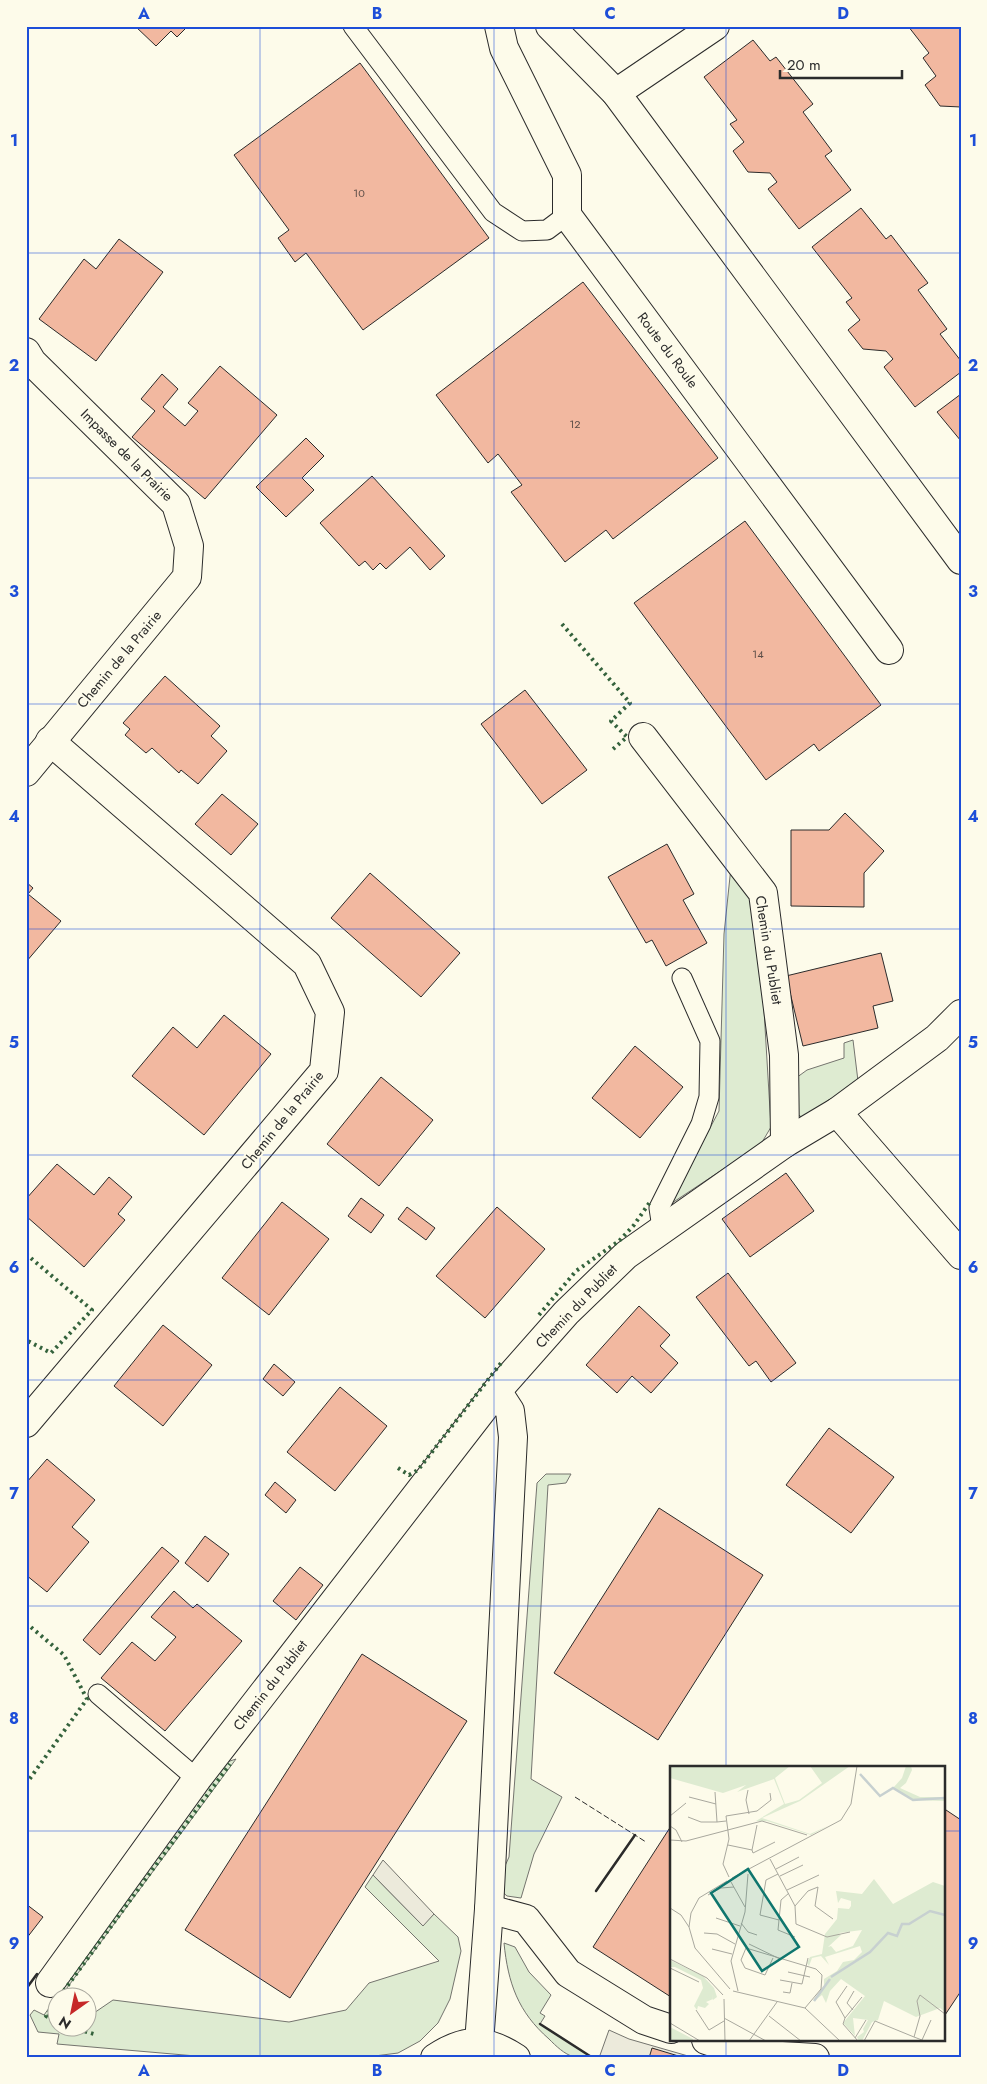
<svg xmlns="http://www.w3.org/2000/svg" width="987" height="2084" font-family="Jost,sans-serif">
<rect width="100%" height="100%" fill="#fdfbea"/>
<!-- green -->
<g fill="#deebd1" stroke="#74746e">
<path d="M731,867L751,900L761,960L771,1127L761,1144L669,1205L719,1111L724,934Z"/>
<path d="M853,1040L858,1081L804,1119L791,1109L796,1078L807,1070L844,1058V1043Z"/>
<path d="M546,1474H571L566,1483L548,1485L531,1779L562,1797L534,1854L521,1898L507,1896L499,1889L500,1877L509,1857L537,1483Z"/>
<path d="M236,1759L61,1996H58L57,2002L48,2015L57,2020L58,2026L73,2027L86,2029L91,2015L113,2000L289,2022L346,2010L369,1983L439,1961L365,1887L373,1875L422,1925L434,1914L458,1937L461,1951L450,1999L438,2023L420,2041L398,2053L359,2058H219L57,2044L59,2034L38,2032L30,2015L34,2010L44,2015L227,1762Z"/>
<path d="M504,1943L515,1947L529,1972L551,1995L540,2013L545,2016L540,2024L593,2058C588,2058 579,2059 574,2057C564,2054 556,2046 549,2039C518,2012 508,1983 504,1943Z"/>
</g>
<!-- parking -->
<g fill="#eceadb" stroke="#74746e">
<path d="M383,1860L434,1914L423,1926L373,1875Z"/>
<path d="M609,2030L629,2039L695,2058H599Z"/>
</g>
<!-- building -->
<g fill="#f2b8a0" stroke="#2b2b2b">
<path d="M135,26H188L177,37L171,31L156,46Z"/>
<path d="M908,26H961V107L940,106L925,85L936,76L923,58L929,53Z"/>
<path d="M753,40L770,61L776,57L813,104L803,112L832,151L825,156L851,190L799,229L768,189L777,182L770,173L748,172L733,151L744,142L730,124L737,120L704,77Z"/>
<path d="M360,63L489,238L363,330L306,253L295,262L278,238L289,230L234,155Z"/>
<path d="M861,208L886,239L891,235L928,283L918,290L947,329L940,334L961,361V372L915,407L884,367L893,359L886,351L863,349L848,330L860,320L846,302L852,298L812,247Z"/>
<path d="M119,239L163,272L96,361L39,319L84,259L96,269Z"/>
<path d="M583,282L718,458L613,539L606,530L565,562L511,492L522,485L498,454L488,463L436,395Z"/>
<path d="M220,366L277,415L205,499L132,437L155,411L141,399L162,374L178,389L163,407L185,426L198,411L188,403Z"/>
<path d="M961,394V441L937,412Z"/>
<path d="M306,438L324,456L302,478L314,490L286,517L256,487Z"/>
<path d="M372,476L445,556L430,570L410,547L386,569L380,563L373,570L365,561L359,566L320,523Z"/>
<path d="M745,521L881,705L819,751L814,744L766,780L634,603Z"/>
<path d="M165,676L220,726L211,736L227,751L198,784L181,770L179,773L152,748L146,753L125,735L130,729L123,723Z"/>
<path d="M525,690L587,770L542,804L481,724Z"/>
<path d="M222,794L258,824L231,855L195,824Z"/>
<path d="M845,813L884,851L864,873V907L791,906V830H829Z"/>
<path d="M667,844L694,894L683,900L707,943L666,966L652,940L646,943L608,877Z"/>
<path d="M370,873L460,953L421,997L331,918Z"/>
<path d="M26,882L33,888L28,894L61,921L26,962Z"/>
<path d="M881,953L893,1001L873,1006L878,1028L803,1046L786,976Z"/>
<path d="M224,1015L271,1054L204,1135L132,1076L173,1027L197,1048Z"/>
<path d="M635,1046L683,1087L640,1138L592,1098Z"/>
<path d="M381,1077L433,1120L379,1186L327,1144Z"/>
<path d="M57,1164L94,1195L109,1177L132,1197L118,1214L125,1220L84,1267L26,1216V1199Z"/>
<path d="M786,1173L814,1211L750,1257L722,1219Z"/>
<path d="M361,1198L384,1215L371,1233L348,1216Z"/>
<path d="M282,1202L329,1239L269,1315L222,1278Z"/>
<path d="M407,1207L435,1228L426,1240L398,1219Z"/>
<path d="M497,1207L545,1249L485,1318L436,1276Z"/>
<path d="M728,1273L796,1363L771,1382L756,1361L749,1366L696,1297Z"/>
<path d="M639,1306L670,1335L660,1346L678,1363L651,1393L632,1376L617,1393L586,1365Z"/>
<path d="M163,1325L212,1365L163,1426L114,1386Z"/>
<path d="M274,1364L295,1382L283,1396L263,1379Z"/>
<path d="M340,1387L387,1426L335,1491L287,1452Z"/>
<path d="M829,1428L894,1477L851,1533L786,1485Z"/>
<path d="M47,1459L95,1500L72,1527L89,1542L47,1592L26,1575V1483Z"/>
<path d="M275,1482L296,1500L286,1513L265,1495Z"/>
<path d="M659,1508L763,1575L658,1740L554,1673Z"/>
<path d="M205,1536L229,1554L208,1582L185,1563Z"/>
<path d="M162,1547L179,1561L100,1655L83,1640Z"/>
<path d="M300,1567L323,1585L296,1620L273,1601Z"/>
<path d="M174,1591L193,1608L197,1604L242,1641L165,1731L101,1678L132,1642L155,1661L176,1637L151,1617Z"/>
<path d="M362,1654L467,1721L290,1998L185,1930Z"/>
<path d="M943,1808L961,1820V1991L943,2018Z"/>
<path d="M671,1826V1997L593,1947Z"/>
<path d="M26,1904L43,1917L26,1939Z"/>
<path d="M652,2048L685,2058H649Z"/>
</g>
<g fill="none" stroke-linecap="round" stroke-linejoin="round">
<defs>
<g id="service">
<path d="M353,26L493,212L522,231L547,230L567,215"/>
<path d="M662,1228L659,1208L701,1124L709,1097L710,1041L682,978"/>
<path d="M98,1694L197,1779"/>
</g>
<g id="minor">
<path d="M499,26L504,48L567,175V215L889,650"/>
<path d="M550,26L616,93L961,560"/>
<path d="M616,93L715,26"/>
<path d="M26,352L32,362L176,504L189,546L187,577L26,772"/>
<path d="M643,737L763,893L784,1055L785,1143"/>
<path d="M837,1112L961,1255"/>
<path d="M26,1423L324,1071L330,1012L307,964L50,741"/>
<path d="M489,1909L526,1919L568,1973L644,2020L671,2029"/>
<path d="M50,1983L197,1779L497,1391L566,1313L626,1255L785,1143L837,1112L937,1038L961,1014"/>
<path d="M706,2040L748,2054L815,2058"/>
<path d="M479,2043L489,1909L513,1437L510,1411L497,1391"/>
</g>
<path id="secondary" d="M435,2058C465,2038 485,2038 516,2058"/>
</defs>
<!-- service casing -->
<use href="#service" stroke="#2b2b2b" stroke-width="21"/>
<!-- minor casing -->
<use href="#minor" stroke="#2b2b2b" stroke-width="30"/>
<!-- secondary casing -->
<use href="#secondary" stroke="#2b2b2b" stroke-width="30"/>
<!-- service -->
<use href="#service" stroke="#fdfbea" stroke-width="19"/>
<!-- minor -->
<use href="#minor" stroke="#fdfbea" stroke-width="28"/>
<!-- secondary -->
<use href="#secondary" stroke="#fdfbea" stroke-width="28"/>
<!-- hedge -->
<g stroke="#34623c" stroke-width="4" stroke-dasharray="2.5 4" stroke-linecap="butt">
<path d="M562,624L630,703L611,721L627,737L612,750"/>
<path d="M26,1254L92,1310L51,1353L26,1340"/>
<path d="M539,1315L576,1271L619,1241L634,1225L650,1202"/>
<path d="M398,1468L409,1475L418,1470L501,1363"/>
<path d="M26,1623L64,1655L87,1699L26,1784"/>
<path d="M60,1996L230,1764"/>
<path d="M58,2000L46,2016L58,2022"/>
<path d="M66,2026L94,2034"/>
</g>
<!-- fence -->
<path stroke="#2b2b2b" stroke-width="1" stroke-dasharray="6 2.5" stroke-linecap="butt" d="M575,1797L646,1842"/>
<!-- wall -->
<g stroke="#2b2b2b" stroke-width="2.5">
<path d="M596,1891L635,1835"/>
<path d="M26,1989L37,1974"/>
<path d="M540,2024L593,2058"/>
</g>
</g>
<!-- grid -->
<path fill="none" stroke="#1d4ed8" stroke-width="1" stroke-opacity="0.55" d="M260,26V2058M494,26V2058M726,26V1768M26,253H961M26,478H961M26,704H961M26,929H961M26,1155H961M26,1380H961M26,1606H961M26,1831H671M943,1831H961M726,2040V2058"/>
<g text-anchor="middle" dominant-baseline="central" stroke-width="4" stroke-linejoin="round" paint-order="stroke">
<!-- number labels -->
<g font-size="11" fill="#5d4e48">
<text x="359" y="193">10</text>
<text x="575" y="424">12</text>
<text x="758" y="654">14</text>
</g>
<!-- street labels -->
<g font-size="14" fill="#2b2b2b" stroke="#fdfbea">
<text transform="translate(668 350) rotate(53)">Route du Roule</text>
<text transform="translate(127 455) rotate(45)">Impasse de la Prairie</text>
<text transform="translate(119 659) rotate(-50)">Chemin de la Prairie</text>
<text transform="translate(769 950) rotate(81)">Chemin du Publiet</text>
<text transform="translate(282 1120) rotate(-51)">Chemin de la Prairie</text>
<text transform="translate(576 1306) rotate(-46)">Chemin du Publiet</text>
<text transform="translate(270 1685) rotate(-52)">Chemin du Publiet</text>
</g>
</g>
<!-- overview -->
<g transform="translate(670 1766)">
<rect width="275" height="275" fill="#fdfbea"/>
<path d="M0,0H120L105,12L115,38L129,34L152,17L140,0H180L130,35L92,52L140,68L158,60L141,69L97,55H86L114,38L104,13L67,26L76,19L53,27L0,12ZM236,0H241L242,4L236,17L230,22L250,31H275V35L243,34L223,22L232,12ZM204,113L223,138L263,116L275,120V246L270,242L246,251L214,235L208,254L202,256L192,275H189L187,271L194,266L193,263L198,254L183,252L185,270L173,257L195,230L171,213L160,225L156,237L152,229L144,235L154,222V213L167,205L173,196L184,194L192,186L190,180L155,191L159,199L151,190L142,192L139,200L137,197L140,191L152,188L155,168L167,153L168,142L179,143L181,140V135L171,132L168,137L166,125L192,128ZM192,164L183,180L166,186L161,180L158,181L171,169L169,167ZM0,194L33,210L44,222L47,231L43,234L42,227L43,233L36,236L39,238L35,242L28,240L27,244L24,240L33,222L31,214L5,201H0ZM0,261L23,273V275H0Z" fill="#deebd1" fill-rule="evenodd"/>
<path fill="none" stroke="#c7d0d0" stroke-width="2.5" d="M190,8L210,30L223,22L243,34L275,32M161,211L200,186L218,167L227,170L232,158H239L260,145L275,149M144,235L160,213"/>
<path fill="none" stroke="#a9a89e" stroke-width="1" d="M78,24L76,34L79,48M45,26L47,56L56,55M19,31L46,38M0,50L16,37M18,51L31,56H47M0,60L6,64L12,76M0,74L16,75L92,55L137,69M58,79L82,84L87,59M82,84L83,87L105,76M100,93L125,140L126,158L157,171L180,166M106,103L129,91M108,108L96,114L90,149L109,154M110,110L133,99M59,111L53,98L59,73L56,50L87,45L101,34L100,27M62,112L171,54L181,38L187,0M57,115L29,132L21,147L19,161L25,182L60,223M61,116L75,141M117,124L149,109M119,127L111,134L108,164L125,171M38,129L51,122L64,121M125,140L138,125L148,121L145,140L163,153M0,142L11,149L19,161M46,152L70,160M71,157L78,166L87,169M34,167L47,168L65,178M79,178L110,193M42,183L62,188M103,192L95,209L75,202L71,194L76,182L146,203L152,209L151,223L135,242M0,193L37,212L53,229M0,202L29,216M118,206L140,211M110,214L132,218L138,192M177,220L166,236L175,252L173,258L188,275M63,225L135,242L170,275M68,225L61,195L75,146L78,108M113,226L120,227L122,217M54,233L55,275M26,244L39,264M183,244L177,237L184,225M99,250L131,275M54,252L96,275M175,252L192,231M0,257L30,275M39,264L54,255M244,271L252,274L261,254M185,272L196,254M79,275L107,236M194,275L205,255L244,271L250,250L247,235L250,229L275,248"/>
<path fill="#0f766e" fill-opacity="0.15" stroke="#0f766e" stroke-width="2.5" d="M78,103L129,181L92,205L41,127Z"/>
<rect width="275" height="275" fill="none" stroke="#2b2b2b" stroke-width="2.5"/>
</g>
<!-- border -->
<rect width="987" height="2084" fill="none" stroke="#fdfbea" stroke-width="55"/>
<!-- north arrow -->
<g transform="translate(72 2012) rotate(213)"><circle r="24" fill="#fdfbea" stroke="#a9a89e"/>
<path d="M0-4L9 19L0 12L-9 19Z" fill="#c62828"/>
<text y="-8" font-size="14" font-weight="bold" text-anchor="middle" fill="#2b2b2b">N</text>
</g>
<!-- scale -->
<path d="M780 70v8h122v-8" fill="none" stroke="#2b2b2b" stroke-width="2.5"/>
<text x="787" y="70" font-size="15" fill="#2b2b2b" stroke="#fdfbea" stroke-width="4" paint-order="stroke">20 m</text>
<rect x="28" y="28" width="932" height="2028" fill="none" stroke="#1d4ed8" stroke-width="2"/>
<g font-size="16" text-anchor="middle" font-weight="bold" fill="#1d4ed8">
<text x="144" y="19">A</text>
<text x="377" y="19">B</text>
<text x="610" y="19">C</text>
<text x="843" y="19">D</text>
<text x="14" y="146">1</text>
<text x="973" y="146">1</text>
<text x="14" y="371">2</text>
<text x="973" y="371">2</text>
<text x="14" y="597">3</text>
<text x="973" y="597">3</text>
<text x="14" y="822">4</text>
<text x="973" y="822">4</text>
<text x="14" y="1048">5</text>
<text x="973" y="1048">5</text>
<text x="14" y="1273">6</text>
<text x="973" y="1273">6</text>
<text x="14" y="1499">7</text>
<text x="973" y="1499">7</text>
<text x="14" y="1724">8</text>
<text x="973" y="1724">8</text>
<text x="14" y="1949">9</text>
<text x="973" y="1949">9</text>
<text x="144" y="2076">A</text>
<text x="377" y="2076">B</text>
<text x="610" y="2076">C</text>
<text x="843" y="2076">D</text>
</g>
</svg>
